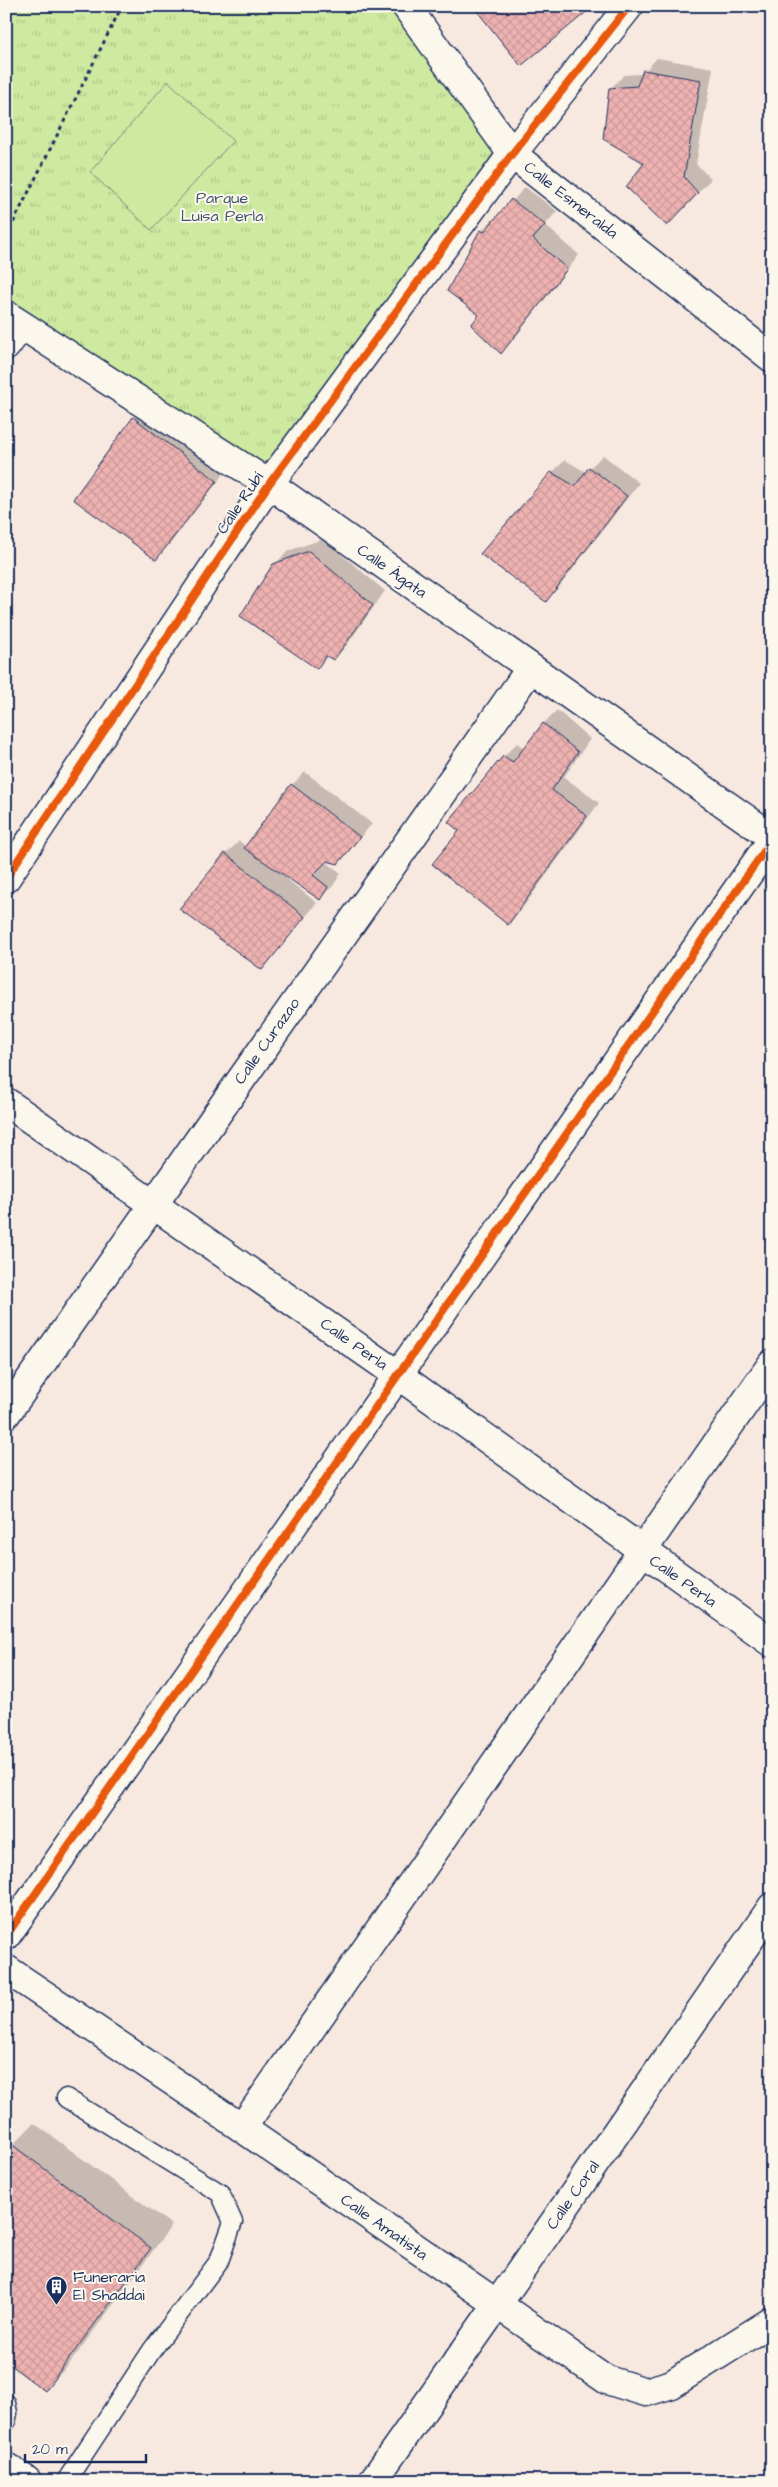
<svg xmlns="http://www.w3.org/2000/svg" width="778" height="2487" font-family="'Architects Daughter',sans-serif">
<defs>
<pattern id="grass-tufts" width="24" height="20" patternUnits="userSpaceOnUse" patternTransform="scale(1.25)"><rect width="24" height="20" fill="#cee9a0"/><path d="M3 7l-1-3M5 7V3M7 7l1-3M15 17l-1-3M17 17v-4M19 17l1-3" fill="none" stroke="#b0c88c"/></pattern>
<pattern id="building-cross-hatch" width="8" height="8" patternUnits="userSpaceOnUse" patternTransform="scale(1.25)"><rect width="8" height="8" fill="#eeb2b0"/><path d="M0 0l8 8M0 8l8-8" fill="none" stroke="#cc999a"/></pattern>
</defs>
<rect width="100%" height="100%" fill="#f8e9e0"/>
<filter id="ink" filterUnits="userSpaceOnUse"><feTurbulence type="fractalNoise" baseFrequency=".02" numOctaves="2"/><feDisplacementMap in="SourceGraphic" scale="10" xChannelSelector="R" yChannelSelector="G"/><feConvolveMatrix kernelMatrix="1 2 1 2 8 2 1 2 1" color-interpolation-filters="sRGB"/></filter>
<g filter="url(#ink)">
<!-- grass -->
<path fill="url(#grass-tufts)" stroke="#748c7f" d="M6,6H406L512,154L269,484L6,304Z"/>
<!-- pitch -->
<path fill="#cee9a0" stroke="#748c7f" d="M168,81L233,141L151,230L90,172Z"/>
<!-- shadow -->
<g fill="#0003">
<path d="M657,58L713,68L696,164L711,179L680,211L646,163L611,88L624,75L642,74Z"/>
<path d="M525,187L557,211L545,225L579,255L514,339L501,352L481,315V231L494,218L497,219Z"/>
<path d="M147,405L229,467L169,545L156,558L75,499L134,418Z"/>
<path d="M603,455L639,483L559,587L546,600L552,473L565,460L586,472Z"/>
<path d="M323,539L385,591L347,645L334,658L328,656L317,667L274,565L288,551Z"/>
<path d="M557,710L590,739L564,777L599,803L521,910L508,923L460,831L450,821L504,756L517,743L525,749L544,723Z"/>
<path d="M305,772L372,824L338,863L327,859L325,861L341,873L333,886L320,899L284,874L282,875L317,903L262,969L226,854L239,841L247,847L292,785Z"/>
<path d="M6,1128L13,1133L6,1143Z"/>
<path d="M34,2123L172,2225L67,2367L45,2389L6,2152Z"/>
</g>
<!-- building -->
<g fill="url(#building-cross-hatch)" stroke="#1b2f5e">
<path d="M473,6H588L590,9L521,66Z"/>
<path d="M643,70L701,80L684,177L698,193L667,226L626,187L644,163L603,139L609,88L637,86Z"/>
<path d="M511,199L545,225L533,239L567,269L501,354L471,325L479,315L447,291L480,230L484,232Z"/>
<path d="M133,417L217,481L156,560L73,499Z"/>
<path d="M589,467L627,496L546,602L480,554L551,472L575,486Z"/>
<path d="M309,551L373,605L334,660L326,656L317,669L240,616L273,564Z"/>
<path d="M543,723L578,752L552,790L587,816L508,925L432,864L459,831L448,822L503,756L513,762Z"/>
<path d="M291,784L360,837L338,864L327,861L313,875L328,887L320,900L244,848Z"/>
<path d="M225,853L305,917L262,970L179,909Z"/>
<path d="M11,2144L151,2248L45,2391L6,2362V2150Z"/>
</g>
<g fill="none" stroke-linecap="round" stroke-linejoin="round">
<defs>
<g id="service">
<path d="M6,2403L8,2413L6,2422"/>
<path d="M66,2481L152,2350L219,2261L233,2222L220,2193L66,2098"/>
</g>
<g id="minor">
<path d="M406,6L512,154L772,358"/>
<path d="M6,315L269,484L772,837"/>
<path d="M6,346L21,326"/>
<path d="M6,878L269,484L512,154L629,6"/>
<path d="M6,1102L398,1375L772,1643"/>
<path d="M6,1414L530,669"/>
<path d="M6,1936L772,840"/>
<path d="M6,1969L242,2128L607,2380L646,2392L672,2384L772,2321"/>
<path d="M242,2128L772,1364"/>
</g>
<path id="tertiary" d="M373,2481L497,2305L772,1907"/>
<path id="secondary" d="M6,2467L27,2481"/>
</defs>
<!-- service casing -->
<use href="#service" stroke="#1b2f5e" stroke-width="21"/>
<!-- minor casing -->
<use href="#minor" stroke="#1b2f5e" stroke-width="31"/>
<!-- tertiary casing -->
<use href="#tertiary" stroke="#1b2f5e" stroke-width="31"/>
<!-- secondary casing -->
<use href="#secondary" stroke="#1b2f5e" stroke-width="31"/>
<!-- path -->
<path stroke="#1b2f5e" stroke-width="3" stroke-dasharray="4 4" stroke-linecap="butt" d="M6,237L122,6"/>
<!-- service -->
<use href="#service" stroke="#fbf7ec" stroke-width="18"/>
<!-- minor -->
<use href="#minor" stroke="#fbf7ec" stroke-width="28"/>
<!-- tertiary -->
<use href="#tertiary" stroke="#fbf7ec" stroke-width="28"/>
<!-- secondary -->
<use href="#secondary" stroke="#fbf7ec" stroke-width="28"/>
<defs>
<g id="cycleway">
<path d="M6,878L269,484L512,154L629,6"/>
<path d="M6,1936L772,840"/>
</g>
</defs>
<!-- cycleway casing -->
<use href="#cycleway" stroke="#fbf7ec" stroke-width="11"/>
<!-- cycleway -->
<use href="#cycleway" stroke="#e8590c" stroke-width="8"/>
</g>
</g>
<!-- icons -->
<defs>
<symbol id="building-pin" viewBox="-11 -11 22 30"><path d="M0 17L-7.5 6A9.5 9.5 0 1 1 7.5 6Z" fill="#1b2f5e" stroke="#fbf7ec"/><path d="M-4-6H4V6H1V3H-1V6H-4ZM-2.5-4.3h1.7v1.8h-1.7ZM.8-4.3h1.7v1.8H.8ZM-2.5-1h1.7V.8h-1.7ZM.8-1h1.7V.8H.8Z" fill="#fff"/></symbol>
</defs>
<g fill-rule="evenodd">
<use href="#building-pin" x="44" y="2274" width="25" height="34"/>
</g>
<g text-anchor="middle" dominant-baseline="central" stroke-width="4" stroke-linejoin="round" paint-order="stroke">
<!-- park labels -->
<g font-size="16" fill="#3f546b" stroke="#fbf7ec">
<text x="222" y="198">Parque<tspan x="222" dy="18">Luisa Perla</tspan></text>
</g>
<!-- street labels -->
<g font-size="16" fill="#1b2f5e" stroke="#fbf7ec">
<text transform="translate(571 200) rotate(38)">Calle Esmeralda</text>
<text transform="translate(240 503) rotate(-56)">Calle Rubí</text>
<text transform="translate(392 571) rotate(35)">Calle Ágata</text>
<text transform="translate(267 1041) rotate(-55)">Calle Curazao</text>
<text transform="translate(354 1344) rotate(35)">Calle Perla</text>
<text transform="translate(683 1581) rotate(35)">Calle Perla</text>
<text transform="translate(573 2195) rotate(-55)">Calle Coral</text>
<text transform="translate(384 2227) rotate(35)">Calle Amatista</text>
</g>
<!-- poi labels -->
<g font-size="16" fill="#1b2f5e" stroke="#fbf7ec" text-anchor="start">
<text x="73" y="2277">Funeraria<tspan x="73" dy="18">El Shaddai</tspan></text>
</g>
</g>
<!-- margin -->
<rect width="778" height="2487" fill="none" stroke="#fbf7ec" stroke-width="25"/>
<rect x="12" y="12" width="753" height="2462" fill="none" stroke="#1b2f5e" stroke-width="2" filter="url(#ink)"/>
<!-- scale -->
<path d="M25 2454v8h121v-8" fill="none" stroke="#1b2f5e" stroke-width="2.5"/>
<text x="32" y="2454" font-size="15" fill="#1b2f5e" stroke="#fbf7ec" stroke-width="4" paint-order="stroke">20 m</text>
</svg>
